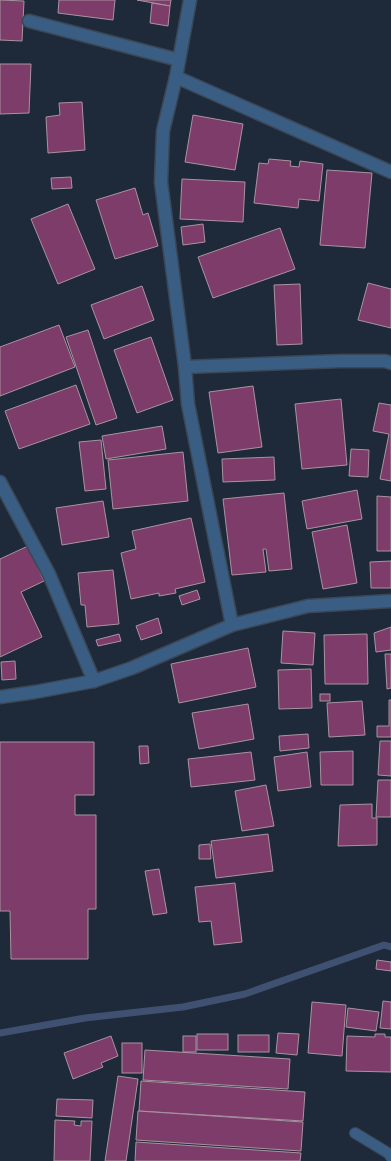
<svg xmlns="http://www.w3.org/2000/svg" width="391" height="1161" font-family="Barlow,sans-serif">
<rect width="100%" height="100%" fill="#1e2a39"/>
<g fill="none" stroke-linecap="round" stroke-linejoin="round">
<!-- stream -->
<path stroke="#405071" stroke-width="7" d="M0,1033L85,1018L183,1007L245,994L384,945L391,947"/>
</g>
<!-- building -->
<g fill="#7d3c69" stroke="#a993a1">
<path d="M0,0L24,1L22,41L0,40Z"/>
<path d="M59,0H115L113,20L58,13Z"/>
<path d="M137,0H171L170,6Z"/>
<path d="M152,3L170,6L168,26L150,23Z"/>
<path d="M0,64H31L29,113L0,114Z"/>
<path d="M82,102L85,150L48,153L46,117L60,115L59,103Z"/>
<path d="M193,115L243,124L235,170L185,162Z"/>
<path d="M269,159L291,161L290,166L299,167L300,161L323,164L319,201L299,199L298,208L254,203L259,163L268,164Z"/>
<path d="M327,170L372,173L365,248L320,245Z"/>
<path d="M71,177L72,188L52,189L51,178Z"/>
<path d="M182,179L245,182L243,222L180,219Z"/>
<path d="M135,188L143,215L148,213L158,246L115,259L96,200Z"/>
<path d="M68,204L95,269L58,284L31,219Z"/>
<path d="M203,224L205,242L183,245L181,227Z"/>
<path d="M280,228L295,269L213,298L198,257Z"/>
<path d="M368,283L391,289V328L358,320Z"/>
<path d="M300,284L302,344L277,345L274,285Z"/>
<path d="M142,286L154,320L104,339L91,305Z"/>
<path d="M59,325L75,367L0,396V347Z"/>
<path d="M88,330L117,418L96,425L66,337Z"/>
<path d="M151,337L173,400L137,413L114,350Z"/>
<path d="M76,385L90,424L19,449L5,411Z"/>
<path d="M253,386L262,447L218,453L209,392Z"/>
<path d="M341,399L347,465L302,469L295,404Z"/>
<path d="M379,403L391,405V481L380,479L389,434L373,431Z"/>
<path d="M162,426L166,449L106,459L102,436Z"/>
<path d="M101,440L106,489L85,491L79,442Z"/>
<path d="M351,449L369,450L368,477L349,476Z"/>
<path d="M183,452L188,501L113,509L108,460Z"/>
<path d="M274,457L275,480L223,482L222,459Z"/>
<path d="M357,490L362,519L307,529L302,501Z"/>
<path d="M284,493L292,569L269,571L266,549H263L266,572L232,575L223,499Z"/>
<path d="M377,496L391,497V551H377Z"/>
<path d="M103,501L109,537L62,545L56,508Z"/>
<path d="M191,518L205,582L175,589L176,593L159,596V593L131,599L121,553L136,549L132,531Z"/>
<path d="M347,525L357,583L323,589L312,532Z"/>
<path d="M28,546L44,581L21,592L42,637L0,657V559Z"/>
<path d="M391,561V588H371L370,562Z"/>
<path d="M113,570L119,624L87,627L85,605H81L78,573Z"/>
<path d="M197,590L200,599L182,605L179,596Z"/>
<path d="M158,618L162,633L141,640L136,626Z"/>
<path d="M391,627V650L376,652L374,633Z"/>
<path d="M283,631L315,633L313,665L281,663Z"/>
<path d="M119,634L121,641L98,646L96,640Z"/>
<path d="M367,634L368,684H325L324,635Z"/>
<path d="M248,648L256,687L179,703L171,664Z"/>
<path d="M385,654H391V688L387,689Z"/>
<path d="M15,661L16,679L2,680L1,662Z"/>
<path d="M311,669L312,708L279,709L278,670Z"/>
<rect x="320" y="694" width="10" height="7"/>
<path d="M389,700H391V737H377V726H389Z"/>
<path d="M362,701L365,735L329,737L327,703Z"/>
<path d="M248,704L254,739L199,749L192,713Z"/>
<path d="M308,734L309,748L280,751L279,736Z"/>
<path d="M380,741H391V776L378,775Z"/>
<path d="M0,742H94V795H75V815H96V909H88V959H11L10,911H0Z"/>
<path d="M139,746H148L149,763L140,764Z"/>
<path d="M353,751V785H321L320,752Z"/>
<path d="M251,752L255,780L191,787L188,759Z"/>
<path d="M307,752L311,787L278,791L274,757Z"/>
<path d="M378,780H391V817H376Z"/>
<path d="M266,785L274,826L242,831L235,791Z"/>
<path d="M372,804V818H377V845L338,846L340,805Z"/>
<path d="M268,834L273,871L216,878L211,841Z"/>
<path d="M210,844L211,859H199V845Z"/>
<path d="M159,869L167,913L153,915L145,871Z"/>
<path d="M235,883L242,942L214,945L211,921L199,922L195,887Z"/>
<path d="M377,960L391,962V971L376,969Z"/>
<path d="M383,1001L391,1002V1029L380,1028Z"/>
<path d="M312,1002L346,1005L342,1056L308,1053Z"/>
<path d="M348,1008L379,1012L376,1031L346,1027Z"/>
<path d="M278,1033L299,1034L297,1055L276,1053Z"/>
<rect x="197" y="1034" width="31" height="16"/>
<path d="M375,1034H385V1037H391V1072L346,1071L347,1036L375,1037Z"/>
<rect x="238" y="1035" width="31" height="17"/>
<path d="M111,1036L118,1056L101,1063L103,1067L73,1079L64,1053Z"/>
<rect x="183" y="1036" width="13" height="16"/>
<rect x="122" y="1043" width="20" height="30"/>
<path d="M145,1050L290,1059L288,1089L143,1080Z"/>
<path d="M118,1076L138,1079L126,1161H105Z"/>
<path d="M141,1081L305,1092L303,1121L139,1111Z"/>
<path d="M57,1099L93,1100L92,1118L56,1116Z"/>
<path d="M138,1111L303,1122L301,1151L136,1140Z"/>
<path d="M55,1120L75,1121L74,1125L81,1126V1121H92L90,1161H54Z"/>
<path d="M136,1142L301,1153L300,1161H135Z"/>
</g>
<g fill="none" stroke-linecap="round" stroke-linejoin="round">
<defs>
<path id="lane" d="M355,1133L388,1153L391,1157"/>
<g id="street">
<path d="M190,0L176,77L163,131L161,182L185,367L188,404L232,625"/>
<path d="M29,21L179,60"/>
<path d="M176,77L391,172"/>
<path d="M185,367L341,361H385L391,363"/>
<path d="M0,482L49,574L94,681"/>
<path d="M0,697L35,692L94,681L132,668L232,625L308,606L391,601"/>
</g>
</defs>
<!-- lane casing -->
<use href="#lane" stroke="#3b4755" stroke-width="12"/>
<!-- street casing -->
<use href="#street" stroke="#3b4755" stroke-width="15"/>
<!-- lane -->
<use href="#lane" stroke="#3a5d84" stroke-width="10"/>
<!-- street -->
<use href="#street" stroke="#3a5d84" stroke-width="12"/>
</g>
</svg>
